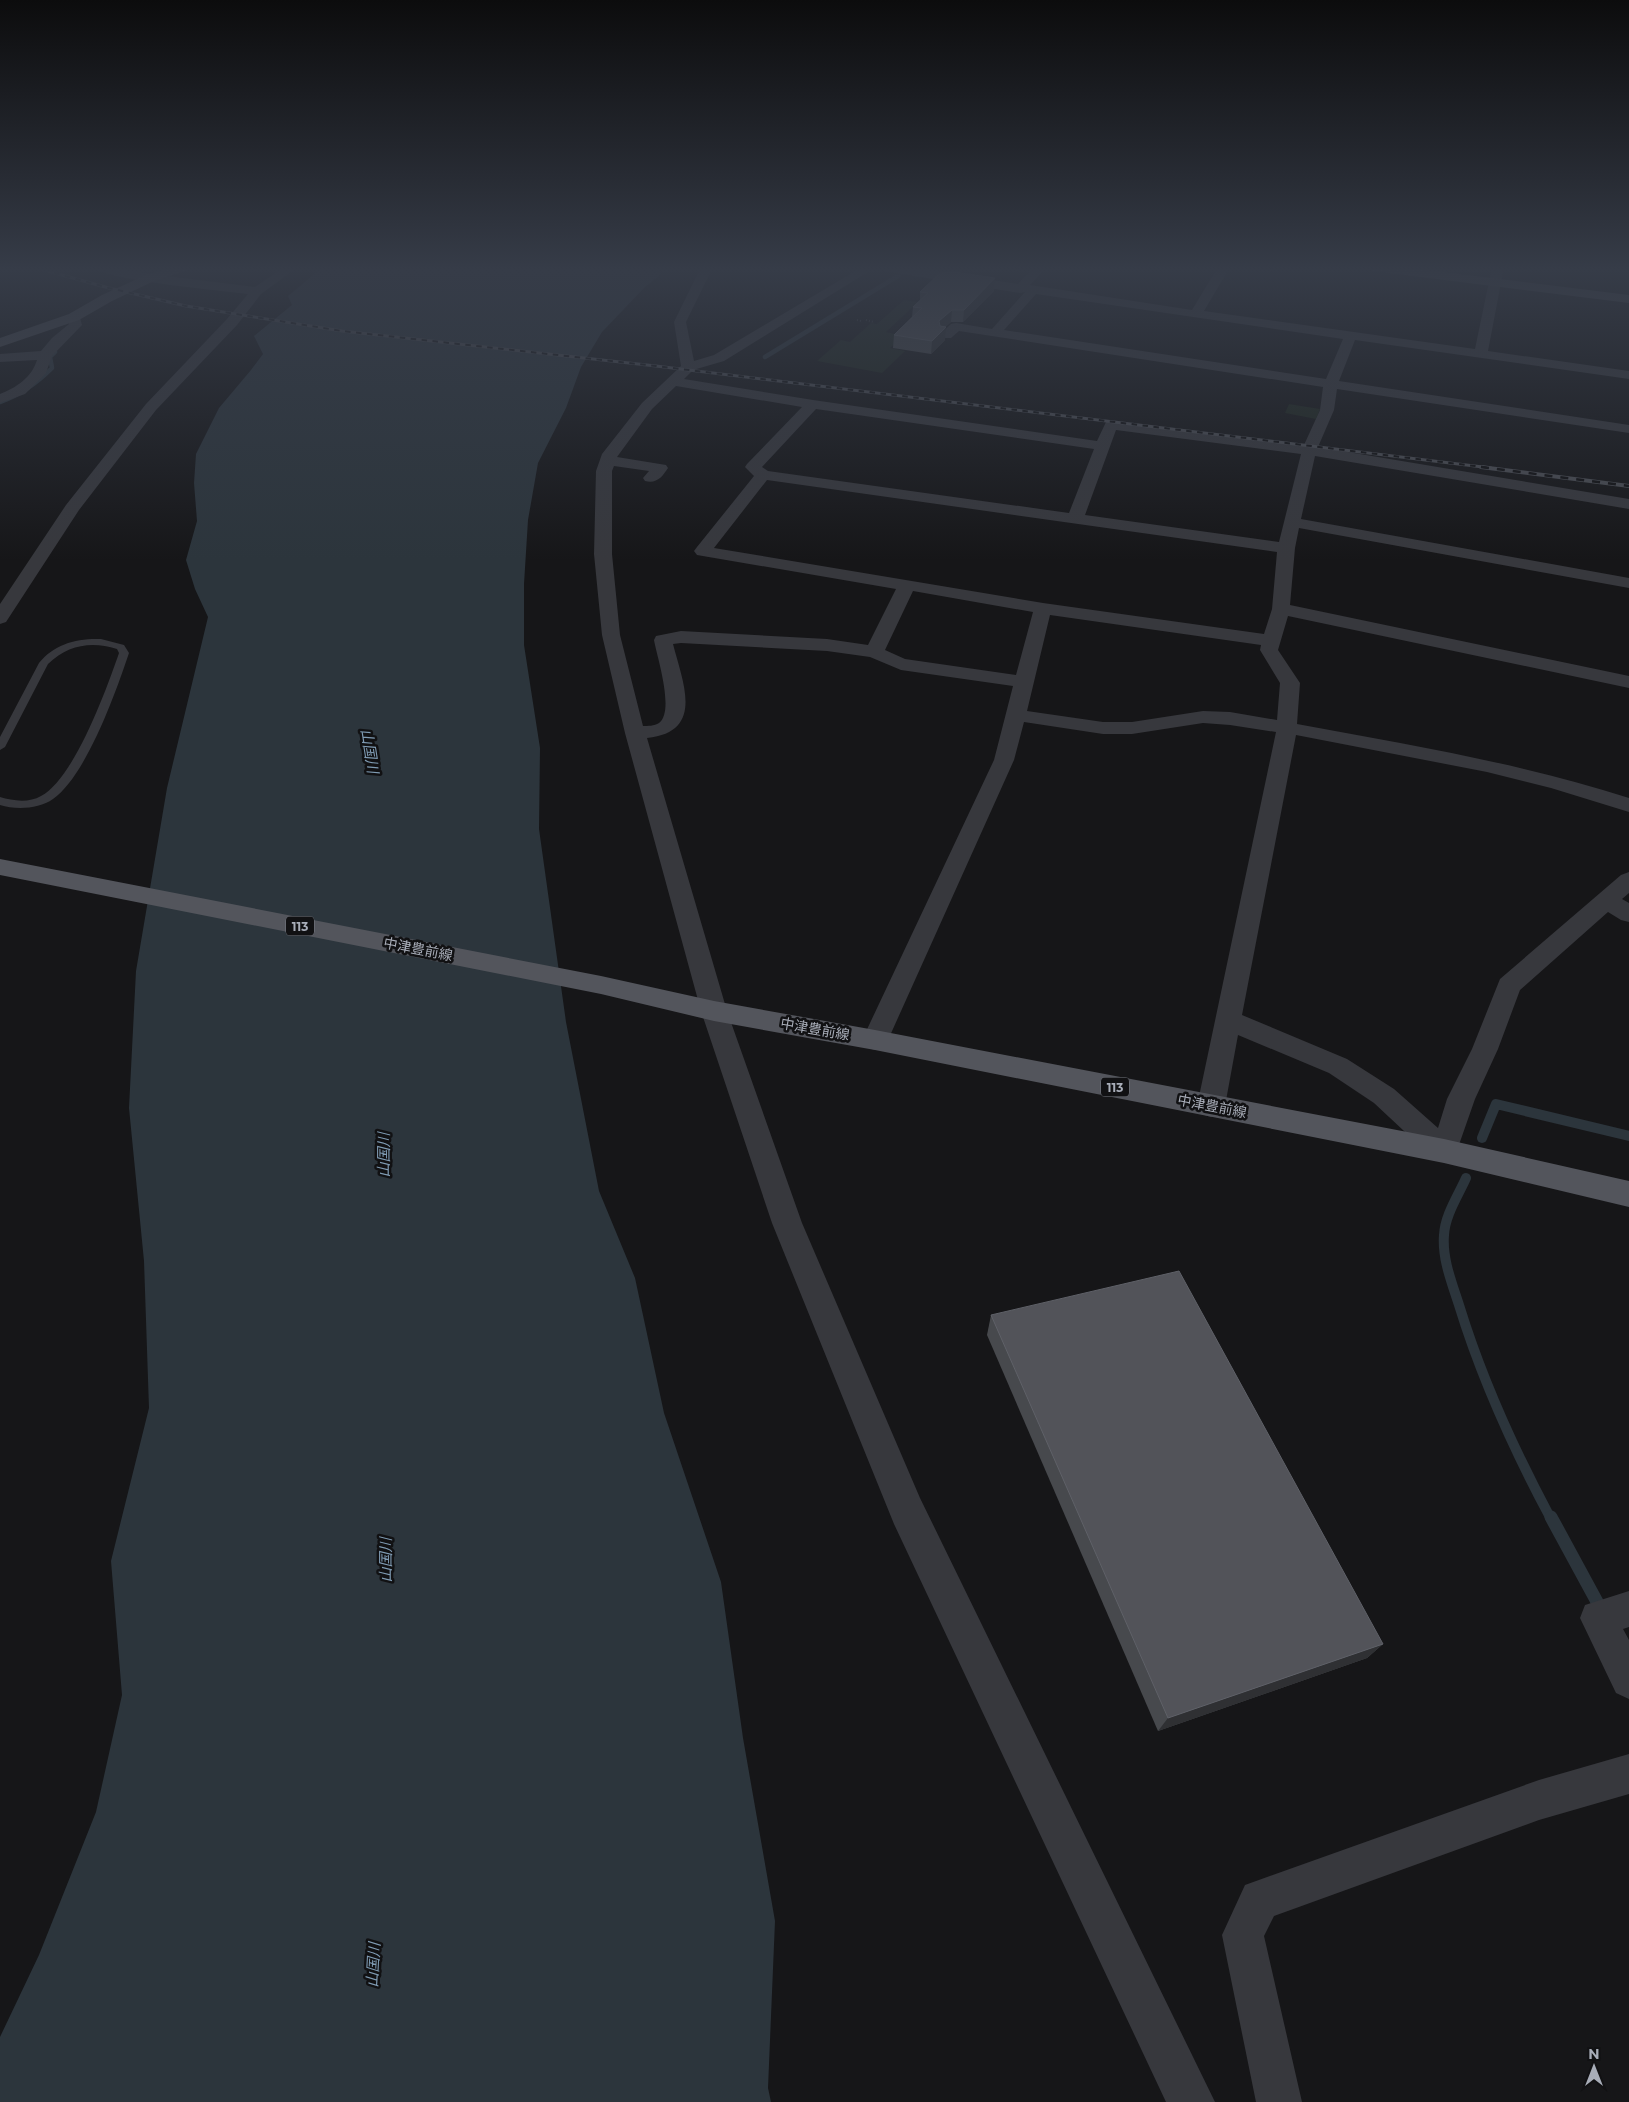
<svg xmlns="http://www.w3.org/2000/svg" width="1629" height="2102" font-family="Montserrat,'Noto Sans JP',sans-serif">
<rect width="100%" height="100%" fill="#161618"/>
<!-- green -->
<g fill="#1e261f">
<path d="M904,300L918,302L886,332L903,336L890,348L905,351L882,373L817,361L841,340L850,342L871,323L877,324Z"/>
<path d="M1289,404L1320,409L1316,419L1285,413Z"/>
</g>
<!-- water -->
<path fill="#2c353c" d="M323,267H662L660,275L645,287L602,332L581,367L566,408L538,463L528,520L524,584V645L540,748L539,829L566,1022L599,1191L635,1278L664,1413L721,1582L743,1738L775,1921L768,2088L771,2102H0V2037L39,1955L96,1812L122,1695L111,1561L149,1408L144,1261L129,1108L136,971L167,788L208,617L195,589L186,560L197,521L194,483L196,454L219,408L251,370L263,354L254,336L292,305L288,296Z"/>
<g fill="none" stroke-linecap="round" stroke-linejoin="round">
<!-- stream-far2 -->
<g stroke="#2c353c" stroke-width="4.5">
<path d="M765,357L898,276"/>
<path d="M0,402C21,395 36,384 52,368L50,357L55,352"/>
</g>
<!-- stream-far1 -->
<g stroke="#2c353c" stroke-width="10">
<path d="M1482,1138L1496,1104L1629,1136"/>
<path d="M1466,1178C1458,1196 1445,1215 1444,1235C1442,1259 1452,1283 1459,1305C1482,1380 1514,1450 1551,1519"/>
</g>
<!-- stream -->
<path stroke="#2c353c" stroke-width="13" d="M1551,1517L1602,1611"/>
<!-- path -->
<g stroke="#3d3f44" stroke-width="2" stroke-dasharray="1 2" stroke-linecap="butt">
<path d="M857,320L861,321"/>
<path d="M866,320L874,322"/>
</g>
<!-- service -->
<path fill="#37383d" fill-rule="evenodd" d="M101,639L124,645L129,653C116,692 86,776 53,799C39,809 16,810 0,805V797C13,801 29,803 41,796C74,779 107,688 119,653L117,649C91,641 68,645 48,664L5,747L0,750V737L39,663C54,644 77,638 101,639Z"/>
<!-- minor -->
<g fill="#37383d" fill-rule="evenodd">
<path d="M93,267H110L150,274L255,287L284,267H298L261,294L237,325L156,410L79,510L6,622L0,624V604L66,505L146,404L227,319L248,294C224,291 104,280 93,267Z"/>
<path d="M701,267H713L686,322L694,361L714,355L862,267H876L724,361L693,370L684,379L813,400L1097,441L1106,422L1111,421L1304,445L1320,410L1323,387L959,331L951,338H941L939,335L951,324L956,323L992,329L1025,292L1020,293L884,271L878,267H908L1018,284L1034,267H1047L1030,285L1192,310L1218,267H1230L1204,311L1475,349L1492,267H1504L1488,351L1629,371V379L1355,340L1339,381L1629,425V433L1337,389L1334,410L1318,447L1629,499V509L1315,456L1301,519L1629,578V588L1299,528L1295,548L1290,605L1629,676V688L1288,616L1278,650L1300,683L1297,724C1409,745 1521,763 1629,798V812L1551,788L1487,772L1296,735L1242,1015L1347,1059L1394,1089L1438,1128L1447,1099L1472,1049L1500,979L1621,875L1629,872V893L1622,899L1629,903V922L1621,920L1608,912L1520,990L1498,1049L1475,1099L1454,1159L1444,1162L1434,1159L1374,1103L1329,1073L1238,1035L1225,1106L1221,1114L1211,1117L1201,1114L1197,1106L1276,732L1230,725L1203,723L1132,734H1103L1024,722L1014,760L888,1040L884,1047L875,1050L866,1047L862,1040L994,760L1013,686L901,670L870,657L827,651L681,643L673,644C683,683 705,732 647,738L727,1011L723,1018L714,1020L705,1018L701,1011L625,733L602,635L594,554L596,471L602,454L642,403L681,366L674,322ZM1036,294L1343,339L1326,379L1004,330ZM676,386L802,407L747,464L745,467L754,476L697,547L694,551L697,555L896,589L868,645L827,639L681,631L656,636L654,640C657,657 675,711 659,723C654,726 648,726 643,726L620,635L612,554V471L614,466L649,471L643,478L645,481C657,484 662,477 668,468L666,465L617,457L652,409ZM816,409L1094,449L1069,513L768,471L762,467ZM1116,430L1301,454L1279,542L1085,515ZM767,480L1277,552L1272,609L1264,634L1043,603L714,548ZM913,591L1033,612L1016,675L905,659L885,650ZM1050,615L1261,645L1260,650L1280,683L1277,720L1230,712L1203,711L1132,722H1103L1027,711Z"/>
<path d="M74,313L79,314L82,325L52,356L46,373L25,394L0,403V394C16,388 32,377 37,360L0,362V354L41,351L52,338L69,324L68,317Z"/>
<path d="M1629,1591V1627L1623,1629L1629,1640V1699L1616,1693L1580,1618L1585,1605Z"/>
<path d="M1629,1754V1794L1539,1820L1274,1916L1264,1936L1302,2102H1256L1222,1935L1245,1885L1539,1780Z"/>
</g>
<!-- tertiary -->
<path fill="#37383d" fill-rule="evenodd" d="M714,1001L723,1004L727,1011L802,1223L920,1498L1215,2102H1166L894,1524L772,1223L701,1011L705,1004Z"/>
<!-- secondary -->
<g fill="#45474d" fill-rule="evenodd">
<path d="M171,267H190L188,270L154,281L112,301L79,320L0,347V338L69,314L102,295L146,275Z"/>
<path d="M1367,267H1403L1629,295V303L1373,271Z"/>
</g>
<!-- primary -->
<path fill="#53555c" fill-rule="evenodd" d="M0,859L601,976L714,1001L875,1030L1444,1139L1629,1181V1207L1444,1163L875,1050L714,1021L601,994L0,875Z"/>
<defs>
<path id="rail-far1" d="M33,267L109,288L186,306L342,331L656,366L1491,468"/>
<path id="rail" d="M1481,467L1629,486"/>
</defs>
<!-- rail-far1 casing -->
<use href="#rail-far1" stroke="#4a4c52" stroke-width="3"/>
<!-- rail casing -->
<use href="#rail" stroke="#4a4c52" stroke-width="4"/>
<!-- rail-far1 -->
<use href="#rail-far1" stroke="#111113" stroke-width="2" stroke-dasharray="5.5" stroke-linecap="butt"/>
<!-- rail -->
<use href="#rail" stroke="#111113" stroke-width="2.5" stroke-dasharray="8" stroke-linecap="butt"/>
</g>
<!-- wall -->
<g fill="#47494d">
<path d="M995,278L994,291L963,322H951L945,327V340L931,354L893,348L894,335L912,317L913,307L920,301V292Z"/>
<path d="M991,1315L1383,1644L1367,1658L1158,1731L987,1335Z"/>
</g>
<!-- shaded-wall -->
<g fill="#2f3033">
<path d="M995,278L994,291L963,322L964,310Z"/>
<path d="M952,310L951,322L938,334L939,321Z"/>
<path d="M946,327L945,340L931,354L932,341Z"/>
<path d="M1383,1644L1367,1658L1158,1731L1168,1718Z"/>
</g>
<!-- building -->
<g fill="#525359" stroke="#5f6168">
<path d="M948,271L995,278L964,310H952L939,321L940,326L946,327L932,341L894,335L922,308L913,307L928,293L920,292L940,273H945Z"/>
<path d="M1179,1271L1383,1644L1168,1718L991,1315Z"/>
</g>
<!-- sky -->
<linearGradient id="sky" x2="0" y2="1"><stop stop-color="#0c0c0d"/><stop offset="0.48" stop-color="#363c48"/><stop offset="1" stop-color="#363c48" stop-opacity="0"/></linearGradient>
<rect width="1629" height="561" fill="url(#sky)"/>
<g text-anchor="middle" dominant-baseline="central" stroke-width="5" stroke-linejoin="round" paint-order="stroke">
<!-- shield labels -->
<g fill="#111113" stroke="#7b7e86" stroke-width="1">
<rect x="286" y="916.5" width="28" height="19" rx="4"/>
<rect x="1101" y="1077.5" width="28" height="19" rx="4"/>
</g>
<g font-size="12" font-weight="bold" fill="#a8adb8">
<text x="300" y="926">113</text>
<text x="1115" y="1087">113</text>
</g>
<!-- street labels -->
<g font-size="14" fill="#a8adb8" stroke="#111113">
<text transform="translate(418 949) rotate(11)">中津豊前線</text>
<text transform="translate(815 1029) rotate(10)">中津豊前線</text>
<text transform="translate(1212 1106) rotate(11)">中津豊前線</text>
</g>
<!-- water labels -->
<g font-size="15" font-style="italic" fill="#7f9bb3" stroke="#111113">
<text transform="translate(370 751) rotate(81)">山国川</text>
<text transform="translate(383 1155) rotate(-90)">山国川</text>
<text transform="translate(385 1560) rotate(-90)">山国川</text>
<text transform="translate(373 1965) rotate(-87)">山国川</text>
</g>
</g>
<!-- north arrow -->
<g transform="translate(1594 2067)" stroke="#111113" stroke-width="4" paint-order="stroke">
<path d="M0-4L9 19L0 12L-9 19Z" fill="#a8adb8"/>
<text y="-8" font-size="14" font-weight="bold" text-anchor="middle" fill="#a8adb8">N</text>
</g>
</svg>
